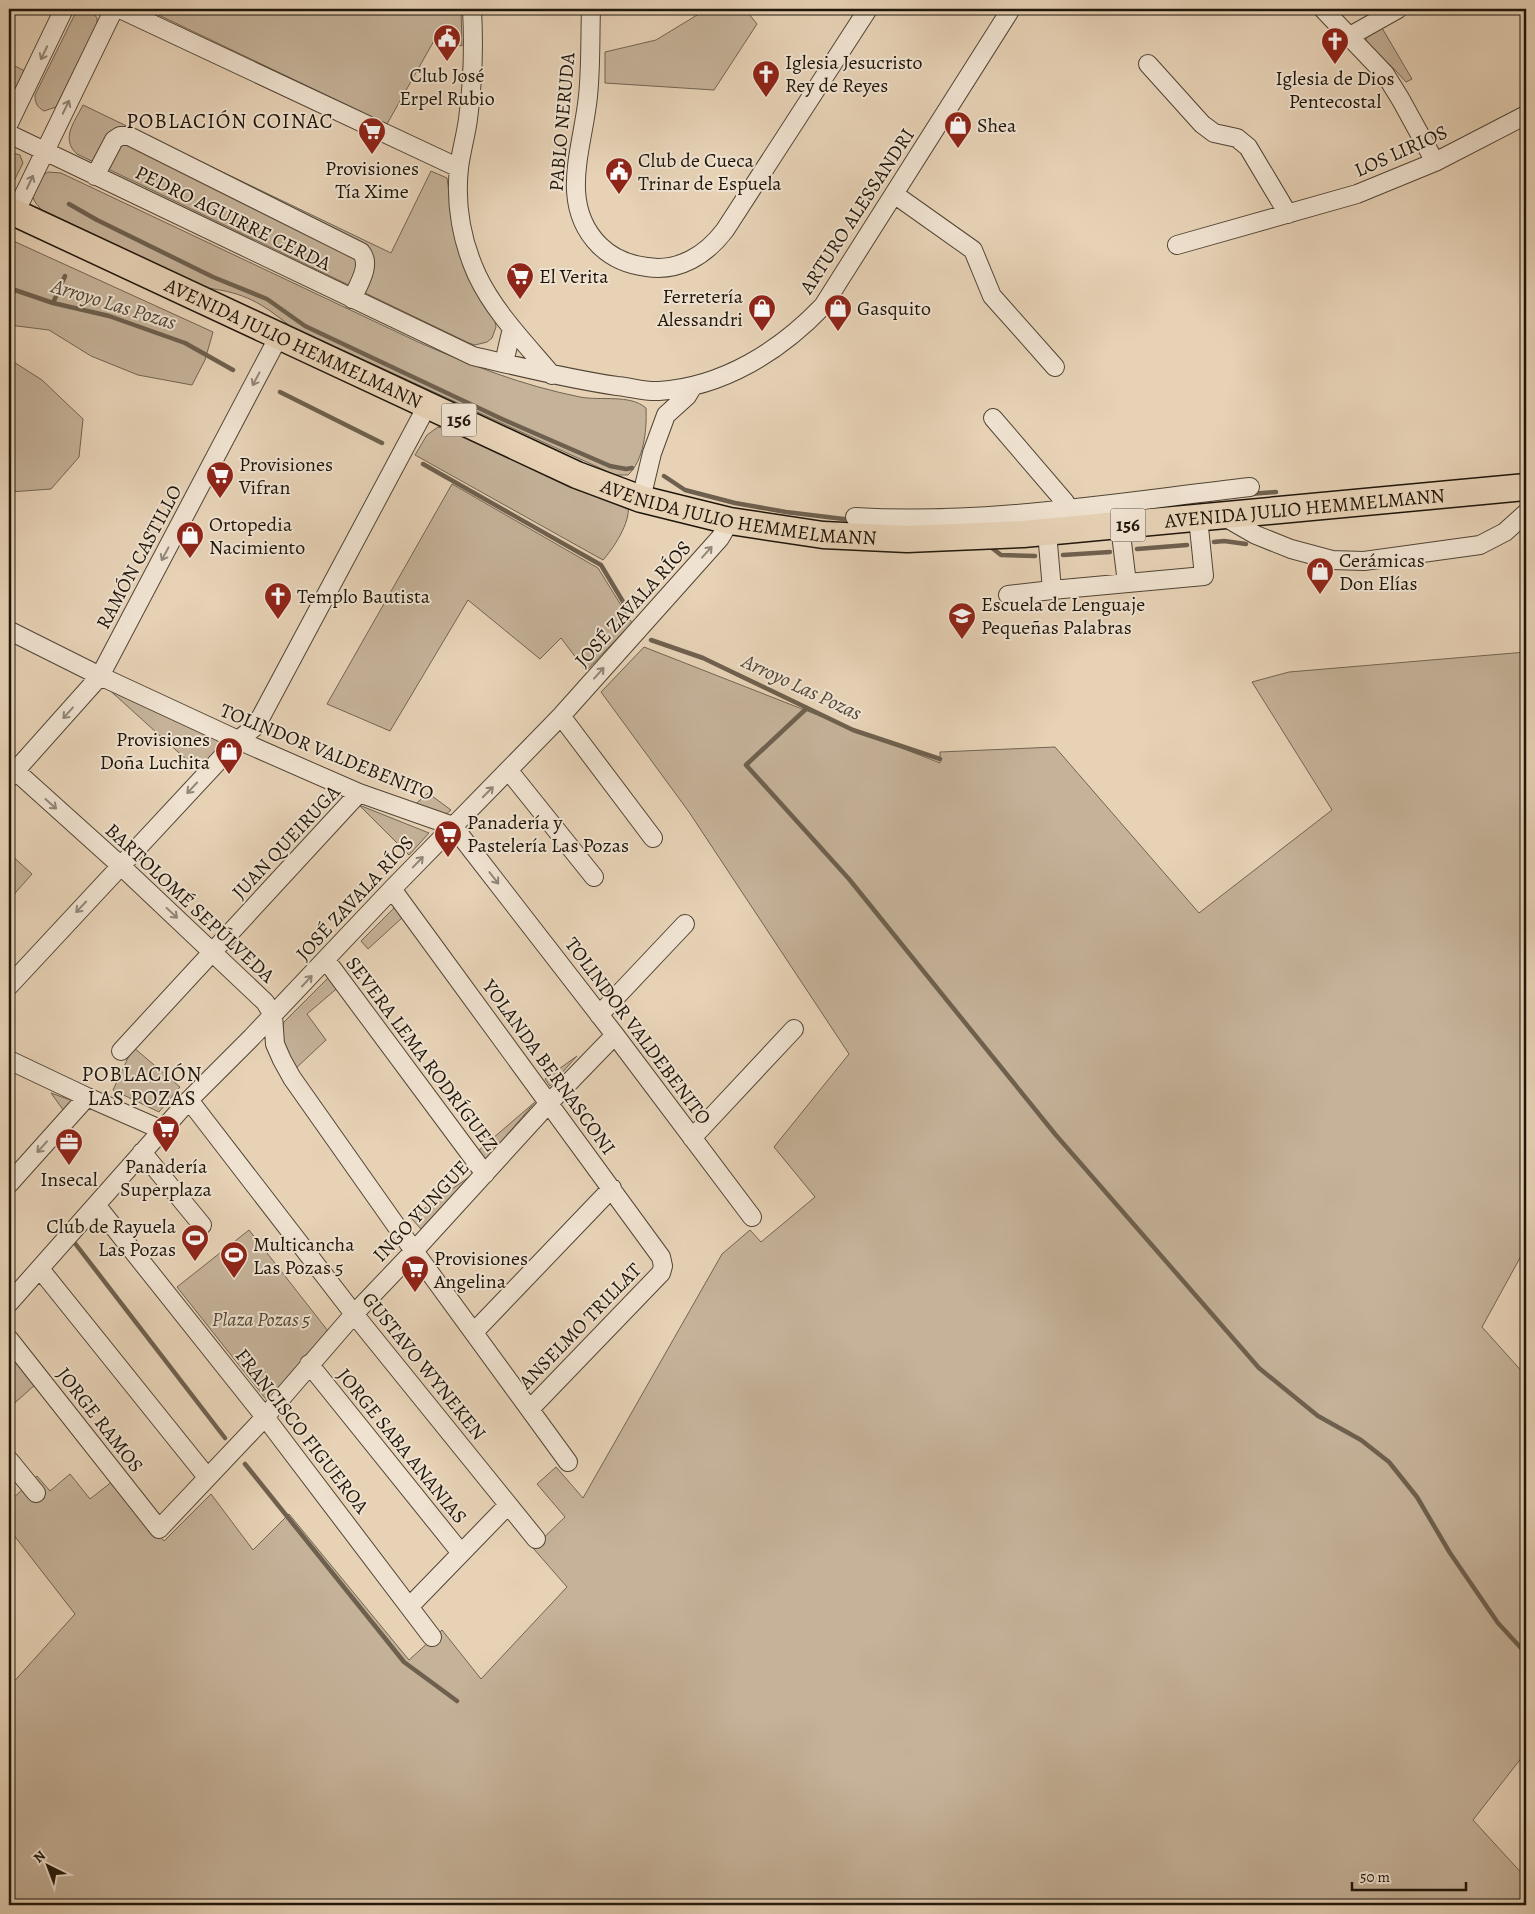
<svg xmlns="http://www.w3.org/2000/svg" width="1535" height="1914" viewBox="0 0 1535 1914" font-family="Alegreya,serif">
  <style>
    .green { fill: #c5b299; stroke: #726452 }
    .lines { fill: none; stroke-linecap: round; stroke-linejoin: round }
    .stream { stroke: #6e604e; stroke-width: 4.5 }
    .minor-casing { stroke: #514535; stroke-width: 20 }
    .highway-casing { stroke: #1f160a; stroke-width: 29 }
    .minor { stroke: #efe2d0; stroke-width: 18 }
    .highway { stroke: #e7d2b6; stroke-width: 26 }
    .oneway { stroke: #918677 }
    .labels { text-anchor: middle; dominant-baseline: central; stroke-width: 4; stroke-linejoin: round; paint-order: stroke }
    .shield { fill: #efe2d0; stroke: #5d5345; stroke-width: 1 }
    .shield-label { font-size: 19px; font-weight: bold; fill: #1f160a }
    .poi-label { font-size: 20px; fill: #1f160a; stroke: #efe2d0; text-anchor: start }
    .street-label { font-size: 20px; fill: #1f160a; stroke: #efe2d0 }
    .park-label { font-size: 20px; font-style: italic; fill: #514535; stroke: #efe2d0 }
    .neighbourhood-label { font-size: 21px; letter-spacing: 1px; fill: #1f160a; stroke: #efe2d0 }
    .water-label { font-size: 21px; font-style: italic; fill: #544838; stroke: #efe2d0 }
  </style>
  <rect width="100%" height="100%" fill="#e7d2b6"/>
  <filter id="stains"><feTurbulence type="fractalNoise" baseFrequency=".004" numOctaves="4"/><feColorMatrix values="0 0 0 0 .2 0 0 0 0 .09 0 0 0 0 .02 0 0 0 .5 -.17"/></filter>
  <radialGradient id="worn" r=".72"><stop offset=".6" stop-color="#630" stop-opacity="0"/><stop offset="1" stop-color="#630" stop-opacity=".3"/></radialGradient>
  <!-- green -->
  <path class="green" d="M 146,9 L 461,9 L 462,46 L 435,39 L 387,124 Z
    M 707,9 L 745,9 L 757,24 L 714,90 L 605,83 L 605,52 L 656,40 Z
    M 80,10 L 93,13 L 97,18 L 97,25 L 56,107 L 44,111 C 37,107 35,103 35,95 L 75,14 Z
    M 1382,28 L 1412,79 L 1406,82 L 1397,72 L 1368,44 L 1366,39 L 1368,34 Z
    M 9,63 L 25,71 L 9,107 Z
    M 83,105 L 391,253 L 431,171 L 447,178 L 454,227 L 479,294 L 495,320 L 496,327 L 492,338 L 487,342 L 475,345 L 469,343 L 77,154 C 60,139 75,121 83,105 Z
    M 13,153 L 20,155 L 23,163 L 12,185 L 9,188 L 9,157 Z
    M 48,172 L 61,173 L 418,342 C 473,366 521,385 580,397 C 601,401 630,394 646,408 C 647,430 644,460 628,475 L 615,475 L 290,326 C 261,303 246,293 207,288 L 42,210 C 40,208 36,204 34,200 C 30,189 39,177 48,172 Z
    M 9,239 L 213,332 L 205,360 L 192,385 L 138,375 L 91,356 L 49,330 L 9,325 Z
    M 9,359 L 42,380 L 83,419 L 79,457 L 51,489 L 10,492 L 9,490 Z
    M 438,427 L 455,433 L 577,490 L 628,506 C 631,522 613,549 603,560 L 415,455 L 427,435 Z
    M 452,484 L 598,568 L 632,623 L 586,671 L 561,638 L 540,659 L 468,600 L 390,731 L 327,704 Z
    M 644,647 L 940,763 L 940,752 L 1055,747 L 1199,913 L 1332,810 L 1252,682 L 1289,672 L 1526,652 L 1526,1247 L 1482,1327 L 1526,1376 L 1526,1752 L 1473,1820 L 1526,1878 L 1526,1905 L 9,1905 L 9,1687 L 75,1614 L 9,1529 L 9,1502 L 37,1476 L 50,1491 L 70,1474 L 90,1499 L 113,1481 L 164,1541 L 211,1494 L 253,1550 L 289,1514 L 409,1660 L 442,1630 L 481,1679 L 567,1587 L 533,1548 L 565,1517 L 537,1484 L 556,1467 L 583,1498 L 722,1254 L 750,1230 L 761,1242 L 815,1197 L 774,1147 L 849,1054 L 689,812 L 601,692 Z
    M 105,686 L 225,743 L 198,770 Z
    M 428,793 L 451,810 L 444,816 L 411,808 Z
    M 359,805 L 429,833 L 409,855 Z
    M 9,853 L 32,874 L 9,900 Z
    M 395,907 L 403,917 L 368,949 L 361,941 Z
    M 329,977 L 341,985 L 307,1014 L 326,1040 L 295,1069 C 288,1053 278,1039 284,1022 Z
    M 133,1047 L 180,1087 L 159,1112 L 113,1090 Z
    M 577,1056 L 550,1086 L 545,1079 Z
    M 51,1093 L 73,1101 L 64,1111 Z
    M 535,1102 L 485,1161 L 478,1151 Z
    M 469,1177 L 421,1229 L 411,1218 Z
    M 249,1230 L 328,1331 L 269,1403 L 177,1287 Z
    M 9,1349 L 36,1384 L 9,1408 Z"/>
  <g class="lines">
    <!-- stream -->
    <path class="stream" d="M 69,204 L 97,220 L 213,277 L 267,299 L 305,326 L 502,419 L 610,466 L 626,469 L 632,468
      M 9,288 L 53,303 L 109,316 L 185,343 L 233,370
      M 53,303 L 65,276
      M 280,392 L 382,443
      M 423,464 L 601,565 L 628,610
      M 664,476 L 685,490 L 735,503 L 786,512 L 852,520
      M 1250,494 L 1276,492
      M 1214,542 L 1224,541 L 1246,544
      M 992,548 L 1001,555 L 1035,556
      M 1137,549 L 1187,545
      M 1063,555 L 1110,552
      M 651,640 L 703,658 L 853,730 L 940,759
      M 807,708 L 746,765 L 849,879 L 1055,1134 L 1259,1368 L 1318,1416 L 1361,1440 L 1389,1462 L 1417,1497 L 1450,1553 L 1498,1623 L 1521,1648 L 1526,1651
      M 74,1242 L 225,1438
      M 245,1464 L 404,1662 L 457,1701"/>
    <!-- minor casing -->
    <g class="minor-casing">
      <path id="minor" d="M 120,9 L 459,168
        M 472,9 C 474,46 473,82 468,119 C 466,135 461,151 459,168 C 455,204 462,242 477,275 C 495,313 526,344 552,375
        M 591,9 C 590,38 591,67 588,96 C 583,148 558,203 599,245 C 612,258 629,265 647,267 C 679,272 706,255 725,230 L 868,9
        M 1323,9 L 1385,74 L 1401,100 L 1435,162
        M 1350,36 L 1398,9
        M 1148,64 L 1202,124 L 1214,133 L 1237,138 L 1248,147 L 1288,214
        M 9,123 L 64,9
        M 9,134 L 473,356 C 521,367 568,379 617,386 C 630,387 645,392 659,391 C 723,387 780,351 823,306 L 1011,9
        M 95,176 L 114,140 L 120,136 L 129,136 L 361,252 C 372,265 358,285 352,299
        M 894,194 L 973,250 L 992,296 L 1055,367
        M 15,213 L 114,9
        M 1177,245 L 1357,194 L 1435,162 L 1526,115
        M 504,363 L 512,328
        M 993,418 L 1065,502 L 1068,518
        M 641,499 L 652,453 L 666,415 L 687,396 L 693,386
        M 1223,516 L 1256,535 L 1291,549 L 1332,560 L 1364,561 L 1480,545 L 1505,532 L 1526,513
        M 855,517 C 986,525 1119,502 1250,487
        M 1120,526 L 1127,583
        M 1047,532 L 1052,590 L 1204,576 L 1198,518
        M 1008,595 L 1052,590
        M 12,632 L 100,676 L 238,740 L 359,793 L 453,826 L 615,1035 L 752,1217
        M 561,716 L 653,838
        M 9,765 L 120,865 L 265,1002 L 273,1015 L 275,1044 L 282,1060 L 292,1078 L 414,1251 L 568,1462
        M 509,771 L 594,877
        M 9,778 L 100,676 L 279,336
        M 392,889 L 661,1257 L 663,1266 L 661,1273 L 530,1409
        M 326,960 L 485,1174
        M 9,986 L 238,740 L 256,726 L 427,406
        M 599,1015 L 685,924
        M 121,1051 L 359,793
        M 9,1060 L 87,1097 L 162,1130
        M 189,1100 L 354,1314 L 536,1539
        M 692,1138 L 794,1029
        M 142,1152 L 202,1225
        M 9,1184 L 87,1097
        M 97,1206 L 265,1417 L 432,1637
        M 40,1269 L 207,1477
        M 9,1303 L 189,1100 L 252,1037 L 392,889 L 561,716 L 720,538 L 730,521
        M 474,1332 L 612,1188
        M 9,1339 L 159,1529 L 265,1417 L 354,1314 L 414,1251 L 550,1102 L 615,1035
        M 309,1364 L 461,1553
        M 9,1460 L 36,1493
        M 410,1606 L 508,1505"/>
    </g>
    <!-- highway casing -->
    <g class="highway-casing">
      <g id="highway">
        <path id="s1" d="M 9,210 L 577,475 L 641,499 L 730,521 L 823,535 L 907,539 L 1023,534 L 1526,487"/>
      </g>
    </g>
    <!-- minor -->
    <use href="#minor" class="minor"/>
    <!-- highway -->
    <use href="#highway" class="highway"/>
  </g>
  <!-- one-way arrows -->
  <defs><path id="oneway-shaft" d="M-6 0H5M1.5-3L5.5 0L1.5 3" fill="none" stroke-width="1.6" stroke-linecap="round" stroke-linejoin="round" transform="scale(1.25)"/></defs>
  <g class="oneway">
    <use href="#oneway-shaft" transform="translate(44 53) rotate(115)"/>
    <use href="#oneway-shaft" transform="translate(66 107) rotate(-64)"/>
    <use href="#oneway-shaft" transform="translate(30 182) rotate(-65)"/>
    <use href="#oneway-shaft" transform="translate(256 379) rotate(118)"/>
    <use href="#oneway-shaft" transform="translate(707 552) rotate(-48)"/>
    <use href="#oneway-shaft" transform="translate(165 554) rotate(118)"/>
    <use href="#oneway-shaft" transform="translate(599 673) rotate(-48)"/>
    <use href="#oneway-shaft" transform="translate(68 713) rotate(132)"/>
    <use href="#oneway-shaft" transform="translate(192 788) rotate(133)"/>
    <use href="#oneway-shaft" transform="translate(488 792) rotate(-45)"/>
    <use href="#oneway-shaft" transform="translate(51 804) rotate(42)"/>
    <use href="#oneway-shaft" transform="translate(418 862) rotate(-46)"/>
    <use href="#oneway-shaft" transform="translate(494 878) rotate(52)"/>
    <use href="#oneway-shaft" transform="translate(81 907) rotate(133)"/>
    <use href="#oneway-shaft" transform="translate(172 913) rotate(43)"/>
    <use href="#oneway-shaft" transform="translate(307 981) rotate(-47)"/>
    <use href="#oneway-shaft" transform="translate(42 1147) rotate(132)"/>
  </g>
  <!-- icons -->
  <defs>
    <g id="civic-pin" transform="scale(1.4375)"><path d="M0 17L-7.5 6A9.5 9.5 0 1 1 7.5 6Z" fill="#8f2418" stroke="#efe2d0"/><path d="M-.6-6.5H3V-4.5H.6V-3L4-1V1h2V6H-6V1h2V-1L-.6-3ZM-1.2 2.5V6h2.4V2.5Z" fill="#fff"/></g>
    <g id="church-pin" transform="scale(1.4375)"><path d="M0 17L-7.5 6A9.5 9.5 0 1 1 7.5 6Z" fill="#8f2418" stroke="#efe2d0"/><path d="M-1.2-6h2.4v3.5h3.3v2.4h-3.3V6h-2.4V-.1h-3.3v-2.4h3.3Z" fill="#fff"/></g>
    <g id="shop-pin" transform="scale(1.4375)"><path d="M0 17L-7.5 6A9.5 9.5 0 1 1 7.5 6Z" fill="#8f2418" stroke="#efe2d0"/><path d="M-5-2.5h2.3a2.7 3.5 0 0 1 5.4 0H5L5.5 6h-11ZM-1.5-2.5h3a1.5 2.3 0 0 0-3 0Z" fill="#fff"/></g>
    <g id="supermarket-pin" transform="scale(1.4375)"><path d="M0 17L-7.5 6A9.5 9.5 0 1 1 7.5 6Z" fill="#8f2418" stroke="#efe2d0"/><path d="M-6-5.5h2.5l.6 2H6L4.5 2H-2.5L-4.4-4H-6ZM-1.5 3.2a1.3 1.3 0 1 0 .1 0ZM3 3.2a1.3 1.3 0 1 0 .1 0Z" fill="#fff"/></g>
    <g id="school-pin" transform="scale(1.4375)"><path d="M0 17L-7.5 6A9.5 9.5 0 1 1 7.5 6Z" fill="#8f2418" stroke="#efe2d0"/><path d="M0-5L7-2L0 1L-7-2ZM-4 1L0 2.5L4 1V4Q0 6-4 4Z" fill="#fff"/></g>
    <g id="office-pin" transform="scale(1.4375)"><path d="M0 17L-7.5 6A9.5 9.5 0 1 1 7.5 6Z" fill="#8f2418" stroke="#efe2d0"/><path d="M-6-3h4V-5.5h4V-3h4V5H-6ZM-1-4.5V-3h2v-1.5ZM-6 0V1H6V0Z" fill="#fff"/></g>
    <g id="stadium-pin" transform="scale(1.4375)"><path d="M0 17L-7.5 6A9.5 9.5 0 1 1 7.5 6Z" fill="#8f2418" stroke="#efe2d0"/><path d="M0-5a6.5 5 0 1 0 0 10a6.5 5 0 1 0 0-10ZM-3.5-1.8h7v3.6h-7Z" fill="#fff"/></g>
  </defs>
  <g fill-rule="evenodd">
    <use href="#civic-pin" x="447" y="38"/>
    <use href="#church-pin" x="1335" y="41"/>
    <use href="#church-pin" x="766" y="74"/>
    <use href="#shop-pin" x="958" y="125"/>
    <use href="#supermarket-pin" x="372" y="131"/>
    <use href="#civic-pin" x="619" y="171"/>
    <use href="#supermarket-pin" x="520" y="276"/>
    <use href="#shop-pin" x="762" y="308"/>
    <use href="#shop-pin" x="838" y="308"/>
    <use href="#supermarket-pin" x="220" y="475"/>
    <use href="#shop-pin" x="190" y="535"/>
    <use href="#shop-pin" x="1320" y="571"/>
    <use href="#church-pin" x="278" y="596"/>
    <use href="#school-pin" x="962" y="616"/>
    <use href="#shop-pin" x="229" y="751"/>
    <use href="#supermarket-pin" x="448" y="834"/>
    <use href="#supermarket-pin" x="166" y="1129"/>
    <use href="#office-pin" x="69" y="1142"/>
    <use href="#stadium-pin" x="195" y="1238"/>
    <use href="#stadium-pin" x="234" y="1255"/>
    <use href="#supermarket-pin" x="415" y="1269"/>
  </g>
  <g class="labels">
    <!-- shield labels -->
    <g class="shield">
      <rect x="441.5" y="403.5" width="35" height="33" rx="4"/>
      <rect x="1110.5" y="508.5" width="35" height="33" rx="4"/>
    </g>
    <g class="shield-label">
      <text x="459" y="420">156</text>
      <text x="1128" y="525">156</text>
    </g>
    <!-- poi labels -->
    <g class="poi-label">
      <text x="785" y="62">Iglesia Jesucristo<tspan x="785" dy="23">Rey de Reyes</tspan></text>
      <text x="447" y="75" text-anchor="middle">Club José<tspan x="447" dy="23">Erpel Rubio</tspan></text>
      <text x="1335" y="78" text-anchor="middle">Iglesia de Dios<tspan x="1335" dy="23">Pentecostal</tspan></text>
      <text x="977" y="125">Shea</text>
      <text x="638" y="160">Club de Cueca<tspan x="638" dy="23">Trinar de Espuela</tspan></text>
      <text x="372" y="168" text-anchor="middle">Provisiones<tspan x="372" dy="23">Tía Xime</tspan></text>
      <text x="539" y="276">El Verita</text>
      <text x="743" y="296" text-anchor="end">Ferretería<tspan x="743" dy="23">Alessandri</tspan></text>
      <text x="857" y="308">Gasquito</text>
      <text x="239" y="464">Provisiones<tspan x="239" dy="23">Vifran</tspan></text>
      <text x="209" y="524">Ortopedia<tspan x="209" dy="23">Nacimiento</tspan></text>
      <text x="1339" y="560">Cerámicas<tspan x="1339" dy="23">Don Elías</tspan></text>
      <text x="297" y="596">Templo Bautista</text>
      <text x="981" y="604">Escuela de Lenguaje<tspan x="981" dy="23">Pequeñas Palabras</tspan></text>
      <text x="210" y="739" text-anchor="end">Provisiones<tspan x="210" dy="23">Doña Luchita</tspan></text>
      <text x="467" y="822">Panadería y<tspan x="467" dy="23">Pastelería Las Pozas</tspan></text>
      <text x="166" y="1166" text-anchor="middle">Panadería<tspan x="166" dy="23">Superplaza</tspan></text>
      <text x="69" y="1179" text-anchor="middle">Insecal</text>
      <text x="176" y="1226" text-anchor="end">Club de Rayuela<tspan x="176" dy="23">Las Pozas</tspan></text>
      <text x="253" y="1244">Multicancha<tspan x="253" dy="23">Las Pozas 5</tspan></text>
      <text x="434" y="1258">Provisiones<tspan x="434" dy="23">Angelina</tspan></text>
    </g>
    <!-- street labels -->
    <g class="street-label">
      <text transform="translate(562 122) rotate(-85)">PABLO NERUDA</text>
      <text transform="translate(1401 151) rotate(-24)">LOS LIRIOS</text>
      <text transform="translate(857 211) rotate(-57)">ARTURO ALESSANDRI</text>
      <text transform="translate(233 218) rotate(26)">PEDRO AGUIRRE CERDA</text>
      <text stroke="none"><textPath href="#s1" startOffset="314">AVENIDA JULIO HEMMELMANN</textPath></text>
      <text stroke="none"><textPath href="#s1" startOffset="1364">AVENIDA JULIO HEMMELMANN</textPath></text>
      <text stroke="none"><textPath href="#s1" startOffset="794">AVENIDA JULIO HEMMELMANN</textPath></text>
      <text transform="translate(139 557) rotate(-62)">RAMÓN CASTILLO</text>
      <text transform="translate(633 604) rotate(-48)">JOSÉ ZAVALA RÍOS</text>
      <text transform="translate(327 752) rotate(22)">TOLINDOR VALDEBENITO</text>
      <text transform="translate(286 842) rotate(-47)">JUAN QUEIRUGA</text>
      <text transform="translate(355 898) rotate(-47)">JOSÉ ZAVALA RÍOS</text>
      <text transform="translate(190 903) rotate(43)">BARTOLOMÉ SEPÚLVEDA</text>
      <text transform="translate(638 1031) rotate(53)">TOLINDOR VALDEBENITO</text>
      <text transform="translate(422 1054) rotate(53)">SEVERA LEMA RODRÍGUEZ</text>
      <text transform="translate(549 1067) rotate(54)">YOLANDA BERNASCONI</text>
      <text transform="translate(421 1211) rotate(-47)">INGO YUNGUE</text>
      <text transform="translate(580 1326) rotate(-46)">ANSELMO TRILLAT</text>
      <text transform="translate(424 1366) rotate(51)">GUSTAVO WYNEKEN</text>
      <text transform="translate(100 1420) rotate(52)">JORGE RAMOS</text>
      <text transform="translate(302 1431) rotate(52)">FRANCISCO FIGUEROA</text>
      <text transform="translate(402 1446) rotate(51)">JORGE SABA ANANIAS</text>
    </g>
    <!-- park labels -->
    <g class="park-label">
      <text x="261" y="1319">Plaza Pozas 5</text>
    </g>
    <!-- neighbourhood labels -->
    <g class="neighbourhood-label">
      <text x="230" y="121">POBLACIÓN COINAC</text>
      <text x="142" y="1074">POBLACIÓN<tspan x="142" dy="24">LAS POZAS</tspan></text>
    </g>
    <!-- water labels -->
    <g class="water-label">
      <text transform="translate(114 304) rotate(17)">Arroyo Las Pozas</text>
      <text transform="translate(802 687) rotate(25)">Arroyo Las Pozas</text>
    </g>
  </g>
  <!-- margin -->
  <rect width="1535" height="1914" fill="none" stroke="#e7d2b6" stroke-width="30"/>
  <rect x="10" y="10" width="1515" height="1894" fill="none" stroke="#1f160a" stroke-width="2.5"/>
  <rect x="15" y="15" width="1505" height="1884" fill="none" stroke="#1f160a"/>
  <!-- north arrow -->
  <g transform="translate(48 1866) rotate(318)" stroke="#efe2d0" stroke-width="4" paint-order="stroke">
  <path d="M0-4L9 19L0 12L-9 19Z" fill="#1f160a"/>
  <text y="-8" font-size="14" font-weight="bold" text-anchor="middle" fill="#1f160a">N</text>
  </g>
  <!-- scale -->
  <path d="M1352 1882v8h114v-8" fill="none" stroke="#1f160a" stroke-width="2.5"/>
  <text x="1360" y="1882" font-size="15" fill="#1f160a" stroke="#efe2d0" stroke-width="4" paint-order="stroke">50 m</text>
  <rect width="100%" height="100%" filter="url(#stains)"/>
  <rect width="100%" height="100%" fill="url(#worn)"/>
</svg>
